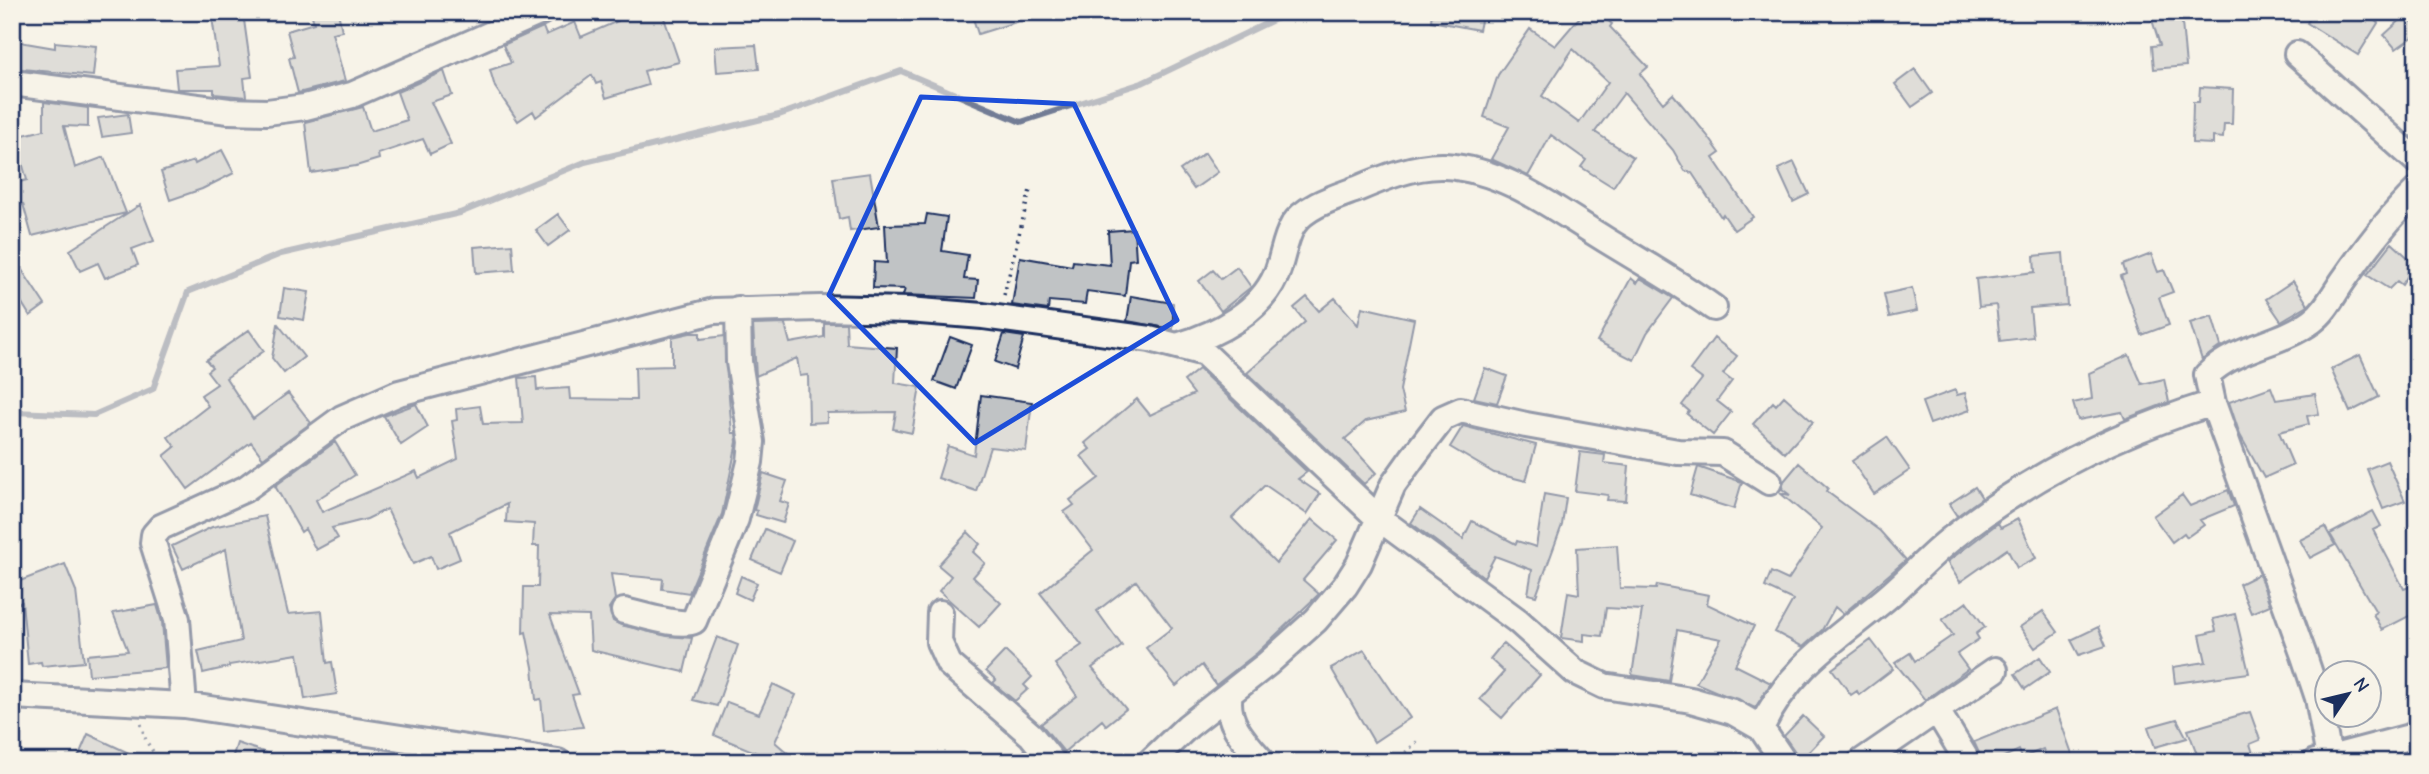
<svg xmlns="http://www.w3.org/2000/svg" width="2429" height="774" viewBox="0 0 2429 774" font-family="'Comic Neue',sans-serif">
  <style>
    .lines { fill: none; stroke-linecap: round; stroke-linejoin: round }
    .stream { stroke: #727c95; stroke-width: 6 }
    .building { fill: #c0c3c5; stroke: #1b2f5e; stroke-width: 2; fill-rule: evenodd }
    .street-casing { stroke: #1b2f5e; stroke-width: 30 }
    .path { stroke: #1b2f5e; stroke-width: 3.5; stroke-dasharray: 2 5; stroke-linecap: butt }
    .street { stroke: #f7f3e8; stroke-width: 24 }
    .marked { fill: none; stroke: #1d4ed8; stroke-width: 5; stroke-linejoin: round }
  </style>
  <rect width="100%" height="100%" fill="#f7f3e8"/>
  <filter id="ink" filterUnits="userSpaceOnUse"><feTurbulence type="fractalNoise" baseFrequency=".0143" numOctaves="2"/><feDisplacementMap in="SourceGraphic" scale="14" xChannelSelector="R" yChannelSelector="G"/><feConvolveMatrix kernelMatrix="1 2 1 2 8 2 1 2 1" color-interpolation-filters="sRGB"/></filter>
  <g filter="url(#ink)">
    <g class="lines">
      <!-- stream -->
      <path class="stream" d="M 12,412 L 94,415 L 153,389 L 188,292 L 281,254 L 460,213 L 585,162 L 779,115 L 901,71 L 1021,122 L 1142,83 L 1290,12"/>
    </g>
    <!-- building -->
    <path class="building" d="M 311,12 L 338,12 L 342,31 L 332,33 L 345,81 L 298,93 L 289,58 L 294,57 L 287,31 L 314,23 Z
      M 615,12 L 662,12 L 679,62 L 644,71 L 648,85 L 606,98 L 601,82 L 596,84 L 592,75 L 536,117 L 533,111 L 518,121 L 495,87 L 490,70 L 511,63 L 503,45 L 543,27 L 546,35 L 575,22 L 581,37 L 618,21 Z
      M 971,12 L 1034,12 L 1035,16 L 978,34 Z
      M 1432,12 L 1483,12 L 1479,30 L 1431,21 Z
      M 1584,12 L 1598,12 L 1612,24 L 1610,27 L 1648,67 L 1640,74 L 1663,103 L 1673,94 L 1707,135 L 1720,153 L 1713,158 L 1753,217 L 1734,230 L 1723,214 L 1721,217 L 1692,173 L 1685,171 L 1673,150 L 1624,93 L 1595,132 L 1633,157 L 1613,187 L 1581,167 L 1586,160 L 1551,135 L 1528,176 L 1491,159 L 1509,127 L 1484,117 L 1498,75 L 1530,29 L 1555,46 ZM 1573,49 L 1608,82 L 1579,123 L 1542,96 Z
      M 2181,12 L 2186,66 L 2154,69 L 2152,46 L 2160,45 L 2152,20 Z
      M 2314,12 L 2361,12 L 2378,23 L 2358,55 L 2307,23 Z
      M 243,13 L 252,77 L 244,78 L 246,97 L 214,94 L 214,89 L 177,89 L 175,69 L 219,66 L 212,17 Z
      M 2406,15 L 2417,27 L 2417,34 L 2396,49 L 2384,35 Z
      M 14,41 L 55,48 L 55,42 L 96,46 L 93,76 L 12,68 Z
      M 756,45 L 759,69 L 717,72 L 715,47 Z
      M 1915,69 L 1932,93 L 1912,107 L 1895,84 Z
      M 444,71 L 452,95 L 431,102 L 451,144 L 430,154 L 423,139 L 378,154 L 379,159 L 356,166 L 311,173 L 305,122 L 363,107 L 371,131 L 407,120 L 397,92 Z
      M 2200,87 L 2233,89 L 2232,124 L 2224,124 L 2223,138 L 2213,137 L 2213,144 L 2192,143 L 2193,102 L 2199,102 Z
      M 44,102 L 88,108 L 88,127 L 64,126 L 75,168 L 104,157 L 126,213 L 32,236 L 23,204 L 12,207 L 12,184 L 27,180 L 15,137 L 44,130 Z
      M 128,114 L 131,133 L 102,137 L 98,118 Z
      M 222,150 L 234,173 L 202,189 L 170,200 L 161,172 L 194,161 L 195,164 Z
      M 1205,153 L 1218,172 L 1194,189 L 1180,170 Z
      M 1794,162 L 1809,194 L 1793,202 L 1778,169 Z
      M 870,173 L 879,227 L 850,231 L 848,217 L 839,219 L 833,178 Z
      M 140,205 L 154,241 L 132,249 L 138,265 L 105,278 L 98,263 L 80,271 L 70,250 Z
      M 558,214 L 570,230 L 548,246 L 536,230 Z
      M 927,214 L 947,217 L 942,251 L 968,255 L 964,279 L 978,280 L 976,298 L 903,295 L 905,289 L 873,288 L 874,262 L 887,263 L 885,225 L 925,224 Z
      M 1134,229 L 1136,259 L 1129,260 L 1125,296 L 1087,291 L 1085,304 L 1049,301 L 1048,310 L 1012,305 L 1020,257 L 1072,266 L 1073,261 L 1110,265 L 1108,231 Z
      M 2392,243 L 2415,264 L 2402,285 L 2397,281 L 2389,289 L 2367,275 Z
      M 512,244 L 514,270 L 476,273 L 474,247 Z
      M 2063,253 L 2067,305 L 2030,308 L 2033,337 L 2000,341 L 1996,305 L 1979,307 L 1976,279 L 2035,272 L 2034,256 Z
      M 2151,254 L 2158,272 L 2164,270 L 2173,292 L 2159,297 L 2169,325 L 2142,335 L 2121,276 L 2126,274 L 2123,265 Z
      M 12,255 L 45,305 L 30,316 L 12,287 Z
      M 1237,267 L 1251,287 L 1221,311 L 1199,281 L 1213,270 L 1221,279 Z
      M 1631,278 L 1637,283 L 1640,278 L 1673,298 L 1647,333 L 1634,360 L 1597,341 Z
      M 2293,281 L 2308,305 L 2281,321 L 2266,299 Z
      M 284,288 L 309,292 L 304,320 L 280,316 Z
      M 1912,288 L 1917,311 L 1889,317 L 1884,294 Z
      M 1131,296 L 1173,303 L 1173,329 L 1127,321 Z
      M 1307,297 L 1319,311 L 1335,298 L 1358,325 L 1362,307 L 1414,319 L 1400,390 L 1405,412 L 1366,421 L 1345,439 L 1376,473 L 1364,484 L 1247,373 L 1305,322 L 1294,308 Z
      M 2212,316 L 2221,346 L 2202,360 L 2190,323 Z
      M 824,323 L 846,323 L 847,344 L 897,348 L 895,383 L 920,387 L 912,433 L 893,429 L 896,412 L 827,413 L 827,422 L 809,423 L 808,375 L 800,376 L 797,358 L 756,376 L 753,325 L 785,324 L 790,343 L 824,337 Z
      M 278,324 L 304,357 L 284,373 L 272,358 Z
      M 249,330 L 264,351 L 226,378 L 253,419 L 288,393 L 311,423 L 263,458 L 251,442 L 188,489 L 164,456 L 175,447 L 168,437 L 208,406 L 201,395 L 217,384 L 207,371 L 212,367 L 206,360 Z
      M 690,333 L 700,333 L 700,339 L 724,336 L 732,433 L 736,433 L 737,442 L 722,514 L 689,593 L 662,589 L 663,579 L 611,574 L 615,599 L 609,608 L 613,621 L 621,625 L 667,636 L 692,638 L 684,672 L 591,650 L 589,616 L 550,615 L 579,694 L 572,695 L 583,727 L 544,731 L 541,699 L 536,700 L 533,667 L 526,632 L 523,633 L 524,587 L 538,587 L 539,546 L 533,546 L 534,524 L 506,522 L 507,504 L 450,532 L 460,559 L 436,569 L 431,556 L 413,564 L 387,509 L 367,519 L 332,528 L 338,538 L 316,550 L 305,529 L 301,532 L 275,486 L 335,442 L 355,475 L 316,500 L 322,512 L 416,471 L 419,478 L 458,459 L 452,421 L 457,420 L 456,409 L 480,406 L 483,424 L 523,423 L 519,378 L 536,377 L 537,390 L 569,388 L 570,399 L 636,400 L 635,367 L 672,366 L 672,337 Z
      M 1004,334 L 1024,337 L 1015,369 L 995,362 Z
      M 950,337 L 972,345 L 956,389 L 934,381 Z
      M 1714,338 L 1737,356 L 1723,374 L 1732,381 L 1717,401 L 1731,412 L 1713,435 L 1687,414 L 1689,411 L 1682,405 L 1702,379 L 1690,370 Z
      M 2129,355 L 2142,384 L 2164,379 L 2169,402 L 2125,419 L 2122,412 L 2078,420 L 2073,403 L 2092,399 L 2089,373 Z
      M 2360,355 L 2379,397 L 2350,412 L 2331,369 Z
      M 1485,368 L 1507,376 L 1497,403 L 1474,398 Z
      M 1199,369 L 1307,472 L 1298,479 L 1320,494 L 1307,514 L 1265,485 L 1232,518 L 1276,563 L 1312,519 L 1337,540 L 1303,580 L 1319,594 L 1257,653 L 1216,685 L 1202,665 L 1176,686 L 1146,648 L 1172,628 L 1136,581 L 1097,611 L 1122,646 L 1092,668 L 1126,709 L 1106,725 L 1102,720 L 1064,752 L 1041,724 L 1077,696 L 1055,664 L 1082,645 L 1040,593 L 1093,550 L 1064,512 L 1074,505 L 1070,500 L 1099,478 L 1081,456 L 1090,449 L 1085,443 L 1137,399 L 1150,415 L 1194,394 L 1184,381 Z
      M 2271,387 L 2276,400 L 2315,394 L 2319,414 L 2307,416 L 2309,424 L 2279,432 L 2293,465 L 2264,478 L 2240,435 L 2229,402 Z
      M 1955,390 L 1957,395 L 1965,393 L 1970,410 L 1930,424 L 1922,402 Z
      M 981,395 L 1032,402 L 1026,451 L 990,447 L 976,491 L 938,478 L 948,446 L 974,455 Z
      M 1784,396 L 1813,422 L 1785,453 L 1753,424 L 1773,402 L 1776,405 Z
      M 416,404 L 428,427 L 401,445 L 384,416 Z
      M 1463,426 L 1536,445 L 1526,481 L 1494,473 L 1450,447 Z
      M 1887,437 L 1910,470 L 1874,494 L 1852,461 Z
      M 1580,452 L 1605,455 L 1604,463 L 1629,466 L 1626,501 L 1607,500 L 1608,495 L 1575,491 Z
      M 2387,461 L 2405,501 L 2383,509 L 2367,469 Z
      M 1799,463 L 1828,488 L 1826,491 L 1880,531 L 1906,560 L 1843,614 L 1835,607 L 1822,630 L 1803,647 L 1775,632 L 1793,600 L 1765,587 L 1771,572 L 1788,580 L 1822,528 L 1780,493 L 1790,495 L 1782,489 L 1784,481 Z
      M 1698,467 L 1742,482 L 1734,509 L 1690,495 Z
      M 763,473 L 787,481 L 780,501 L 789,504 L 783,523 L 756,515 L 757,511 L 754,510 Z
      M 1975,487 L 1982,498 L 1957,516 L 1949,504 Z
      M 2228,490 L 2234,506 L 2200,520 L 2204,525 L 2187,537 L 2184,533 L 2172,542 L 2153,516 L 2182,495 L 2190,506 Z
      M 1544,494 L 1566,498 L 1562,525 L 1536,596 L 1528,594 L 1532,570 L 1495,556 L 1484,577 L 1411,523 L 1420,509 L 1463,539 L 1472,521 L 1516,544 L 1517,541 L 1536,547 Z
      M 2373,511 L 2381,526 L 2373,530 L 2404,589 L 2417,584 L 2417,612 L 2382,630 L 2373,614 L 2376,612 L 2330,534 Z
      M 265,516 L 288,614 L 322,611 L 327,663 L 332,662 L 337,694 L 305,699 L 298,654 L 229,665 L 229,667 L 203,673 L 198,651 L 241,641 L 226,549 L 183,569 L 172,546 L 212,527 Z
      M 2018,519 L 2036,558 L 2017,568 L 2007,549 L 1960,582 L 1947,562 L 1998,523 L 2001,528 Z
      M 2325,527 L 2335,545 L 2310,558 L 2300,540 Z
      M 765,529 L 793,541 L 780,572 L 752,560 Z
      M 968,532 L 980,544 L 973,552 L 985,563 L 973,577 L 1001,603 L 979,627 L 939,591 L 951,576 L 938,565 Z
      M 1617,545 L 1620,588 L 1656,589 L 1657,585 L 1709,595 L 1707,604 L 1754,626 L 1735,665 L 1771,683 L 1755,708 L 1696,683 L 1721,639 L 1677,630 L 1669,681 L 1632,675 L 1642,610 L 1606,608 L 1602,636 L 1584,634 L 1584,641 L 1561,638 L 1568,592 L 1579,594 L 1577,548 Z
      M 65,564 L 76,591 L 84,662 L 42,666 L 41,662 L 28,664 L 22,602 L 12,606 L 12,584 Z
      M 2259,574 L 2270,605 L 2251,613 L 2239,584 Z
      M 741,576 L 757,583 L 750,600 L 735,593 Z
      M 1967,602 L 1985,627 L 1976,634 L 1979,639 L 1957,654 L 1968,669 L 1925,700 L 1895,663 L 1910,653 L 1915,661 L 1953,635 L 1942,620 Z
      M 157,605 L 162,622 L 166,668 L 89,675 L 87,655 L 128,651 L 113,613 Z
      M 2043,611 L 2058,632 L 2035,648 L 2020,627 Z
      M 2235,614 L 2249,673 L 2175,683 L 2173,667 L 2206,662 L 2200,635 L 2216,631 L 2213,619 Z
      M 2098,627 L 2106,646 L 2079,655 L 2071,640 Z
      M 717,637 L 738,645 L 717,706 L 693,700 Z
      M 1871,640 L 1893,669 L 1859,695 L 1857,691 L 1851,695 L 1832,669 Z
      M 1503,643 L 1540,675 L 1502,718 L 1480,699 L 1504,672 L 1490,659 Z
      M 1364,650 L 1410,718 L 1374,742 L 1331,668 Z
      M 1005,651 L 1032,677 L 1024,685 L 1028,689 L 1015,701 L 993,683 L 996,680 L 986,671 Z
      M 2040,657 L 2050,672 L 2025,689 L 2015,674 Z
      M 773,684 L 796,695 L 775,742 L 798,762 L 779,762 L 714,735 L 727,702 L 759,714 Z
      M 2056,709 L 2075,762 L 2048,762 L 2043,749 L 2022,758 L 2019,750 L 1993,762 L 1983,762 L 1974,742 Z
      M 2250,712 L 2260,740 L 2250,744 L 2253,753 L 2224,762 L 2200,762 L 2188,730 Z
      M 1803,716 L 1824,736 L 1801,760 L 1784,736 Z
      M 2177,719 L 2187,738 L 2155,747 L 2148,727 Z
      M 88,734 L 148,762 L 76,762 Z
      M 237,743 L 284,759 L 283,762 L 231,762 Z"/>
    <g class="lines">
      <!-- street casing -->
      <g class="street-casing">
        <path id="street" d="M 2297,54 L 2417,161
          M 12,83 L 229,111 L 267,112 L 305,107 L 352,95 L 541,12
          M 1180,345 C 1217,334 1260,312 1276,275 C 1283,259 1284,240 1293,225 C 1305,206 1336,197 1357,189 C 1383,178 1414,165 1444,166 C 1505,169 1555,209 1606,240 C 1642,262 1679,283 1714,308
          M 624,611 C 639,614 681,628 694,621 L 736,519 L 750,462 L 752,442 L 739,362 L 738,309
          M 940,613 L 939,642 L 949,664 L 1031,735 L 1053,762
          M 1230,693 C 1224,721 1245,742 1263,762
          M 12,696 L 184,705 L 558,762
          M 184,705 L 177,619 L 153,543 L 154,535 L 161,527 L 245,489 L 342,418 L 399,393 L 714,311 L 820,308 L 908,310 L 983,316 L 1150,339 L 1204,353 L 1377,517 L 1518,621 L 1575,672 L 1604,686 L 1691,700 L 1733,712 L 1761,728 L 1784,762
          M 1936,709 L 1968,762
          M 1761,728 C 1790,667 1834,641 1884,600 C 1907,581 1927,558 1951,539 C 2028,477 2119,432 2213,403
          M 2329,758 L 2318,698 L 2304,656 L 2213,403 L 2207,375 C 2237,346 2279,345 2312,321 C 2327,310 2334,293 2345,278 C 2366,248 2390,216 2417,190
          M 1150,762 L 1188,726 L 1267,664 L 1316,620 L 1345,586 L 1359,564 L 1393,485 L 1413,457 L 1443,418 L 1461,410 L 1526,425 L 1678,452 L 1723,453 L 1769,482
          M 1861,762 L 1995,670
          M 2315,762 L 2417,735"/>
      </g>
      <!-- path -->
      <path class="path" d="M 1004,295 L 1030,190
        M 141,724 L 146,741 L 160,762
        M 1395,762 L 1418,741"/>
      <!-- street -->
      <use href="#street" class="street"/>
    </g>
  </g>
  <!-- marked area -->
  <path d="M0 0H2429V774H0ZM 921,97 L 1074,104 L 1177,320 L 975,443 L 829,295 Z" fill="#f7f3e8" fill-opacity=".55" fill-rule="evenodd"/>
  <path class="marked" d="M 921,97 L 1074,104 L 1177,320 L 975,443 L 829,295 Z"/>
  <!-- margin -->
  <rect width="2429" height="774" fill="none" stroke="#f7f3e8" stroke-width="42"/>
  <rect x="21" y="21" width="2387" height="732" fill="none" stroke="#1b2f5e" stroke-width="2.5" filter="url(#ink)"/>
  <!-- north arrow -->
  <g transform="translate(2348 694) rotate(55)"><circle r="33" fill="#f7f3e8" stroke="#9fa5b1" stroke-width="2"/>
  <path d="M0-5L12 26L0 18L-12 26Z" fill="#1b2f5e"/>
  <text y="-10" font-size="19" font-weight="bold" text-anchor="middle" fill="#1b2f5e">N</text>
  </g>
</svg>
